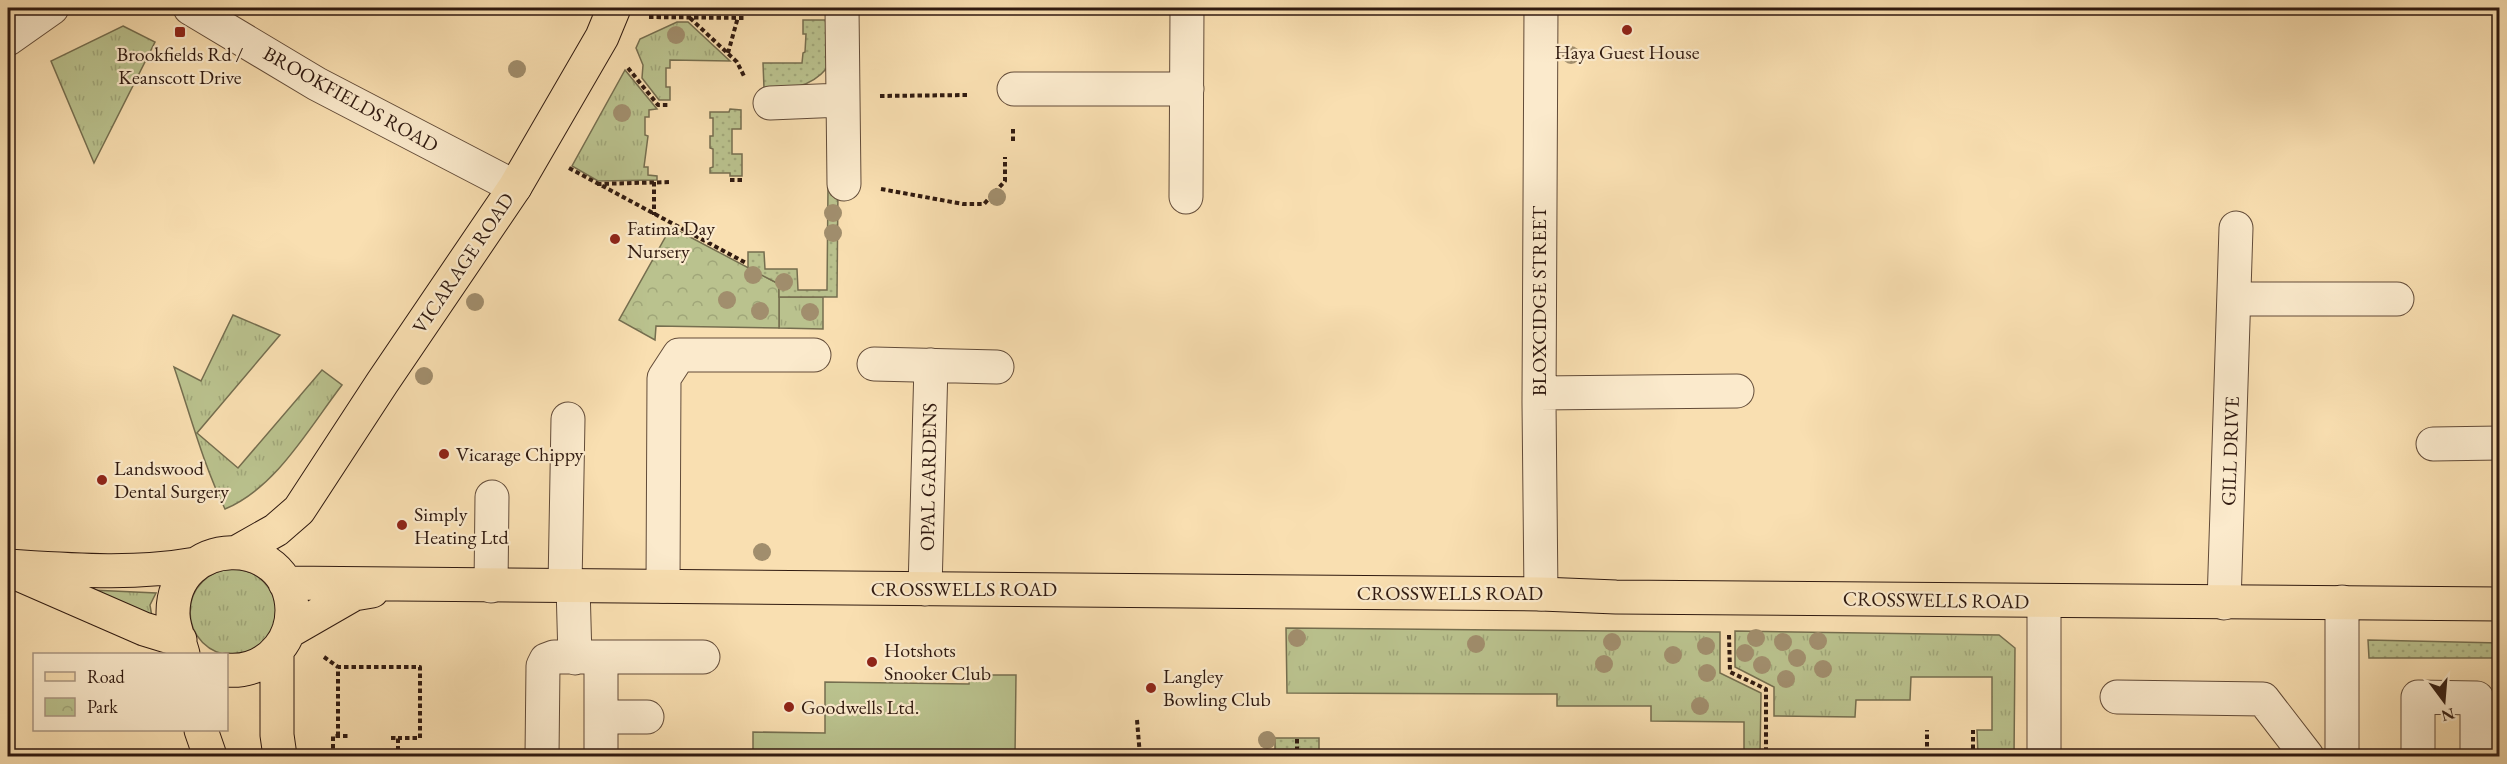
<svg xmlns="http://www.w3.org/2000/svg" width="2507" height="764" viewBox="0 0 2507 764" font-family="'EB Garamond',serif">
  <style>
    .grass { fill: url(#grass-tufts); stroke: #756e4f; stroke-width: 1.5 }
    .park { fill: url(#park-crowns); stroke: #756e4f; stroke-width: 1.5 }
    .garden { fill: url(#garden-dots); stroke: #756e4f; stroke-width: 1.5 }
    .pitch { fill: #bac28e; stroke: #756e4f; stroke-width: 1.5 }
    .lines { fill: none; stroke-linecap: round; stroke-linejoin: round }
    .minor-casing { stroke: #624b38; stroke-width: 35 }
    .major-casing { stroke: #301a10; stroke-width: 35 }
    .path { stroke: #301a10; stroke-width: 4; stroke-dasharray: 4.5 3; stroke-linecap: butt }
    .minor { stroke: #fbeacc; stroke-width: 33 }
    .major { stroke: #f9dfb1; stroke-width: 33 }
    .tree { fill: #a18e6d }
    .poi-dot { fill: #8f2418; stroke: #fbeacc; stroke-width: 2 }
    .labels { text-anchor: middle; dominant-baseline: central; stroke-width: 4.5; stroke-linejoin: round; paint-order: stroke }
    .poi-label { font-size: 20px; fill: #301a10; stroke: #fbeacc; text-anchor: start }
    .street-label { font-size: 20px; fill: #301a10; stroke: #fbeacc }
  </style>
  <defs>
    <pattern id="grass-tufts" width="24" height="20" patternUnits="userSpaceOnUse" patternTransform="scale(1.5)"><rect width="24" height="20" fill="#bac28e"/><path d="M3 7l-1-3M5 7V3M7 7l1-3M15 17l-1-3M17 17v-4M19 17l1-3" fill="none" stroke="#a0a679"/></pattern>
    <pattern id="park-crowns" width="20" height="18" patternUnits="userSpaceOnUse" patternTransform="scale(1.5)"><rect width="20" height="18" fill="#bac28e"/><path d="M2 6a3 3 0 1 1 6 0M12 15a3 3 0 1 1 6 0" fill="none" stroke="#a0a679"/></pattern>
    <pattern id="garden-dots" width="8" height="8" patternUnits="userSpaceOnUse" patternTransform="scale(1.5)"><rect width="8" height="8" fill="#bac28e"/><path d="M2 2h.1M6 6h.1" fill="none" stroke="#a0a679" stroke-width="1.8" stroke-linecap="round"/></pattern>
  </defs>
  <rect width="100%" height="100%" fill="#f9dfb1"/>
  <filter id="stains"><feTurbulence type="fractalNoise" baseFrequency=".00333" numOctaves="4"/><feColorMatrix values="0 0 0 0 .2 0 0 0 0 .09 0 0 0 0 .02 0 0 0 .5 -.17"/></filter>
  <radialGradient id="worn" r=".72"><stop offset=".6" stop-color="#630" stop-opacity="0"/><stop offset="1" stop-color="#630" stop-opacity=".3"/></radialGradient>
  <!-- grass -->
  <path class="grass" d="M 674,8 L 721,8 L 721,14 L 676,13 Z
    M 677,22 L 688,22 L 730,61 L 670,60 L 670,68 L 666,68 L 666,87 L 670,87 L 670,100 L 659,100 L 642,78 L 643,65 L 636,48 L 640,39 Z
    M 123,26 L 155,42 L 94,163 L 51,61 Z
    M 625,70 L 657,109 L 649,110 L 649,117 L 645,117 L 645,135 L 648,136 L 644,167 L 648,167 L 648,175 L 657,176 L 657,180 L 598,181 L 572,166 Z
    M 779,297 L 823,297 L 823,329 L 779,328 Z
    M 233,315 L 280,335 L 197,433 L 238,468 L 322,370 L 342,385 C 309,428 276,488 225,509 C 203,464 190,414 174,367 L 201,381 Z
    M190 612a43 43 0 1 1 86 0a43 43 0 1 1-86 0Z
    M 91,590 L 156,593 L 150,605 L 152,617 Z
    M 1286,628 L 1720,632 L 1720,673 L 1761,693 L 1760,756 L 1744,756 L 1744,722 L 1651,721 L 1651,706 L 1557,706 L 1557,694 L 1287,693 Z
    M 1735,631 L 1999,635 L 2015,648 L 2014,756 L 1978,756 L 1977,730 L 1992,730 L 1992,677 L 1911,677 L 1910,700 L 1856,700 L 1855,717 L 1774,716 L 1774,687 L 1735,667 Z"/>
  <!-- park -->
  <path class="park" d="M 671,227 L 779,284 L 779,328 L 656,326 L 655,340 L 619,320 Z"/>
  <!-- garden -->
  <path class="garden" d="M 783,8 L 816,8 L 815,13 L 783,11 Z
    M 803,20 L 830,20 L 827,68 C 810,88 789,90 764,88 L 763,63 L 802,63 L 803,53 L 805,52 L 806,34 L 803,34 Z
    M 730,109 L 741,110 L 741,129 L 732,129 L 732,154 L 742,154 L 742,176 L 730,176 L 730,173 L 710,173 L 710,168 L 713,167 L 713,149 L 710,148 L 710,136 L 713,136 L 713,118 L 710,118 L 710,112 L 729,112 Z
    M 828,187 L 838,187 L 837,297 L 779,297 L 779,284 L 748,268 L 748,252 L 764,252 L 765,269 L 797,269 L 798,290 L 827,290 Z
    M 2368,640 L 2499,643 L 2499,658 L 2369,658 Z
    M 1275,738 L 1319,738 L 1319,756 L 1275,756 Z"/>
  <!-- pitch -->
  <path class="pitch" d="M 970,675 L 1016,675 L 1015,756 L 753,756 L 753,732 L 825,733 L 825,682 L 969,684 Z"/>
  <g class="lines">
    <!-- minor casing -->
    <g class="minor-casing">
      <path id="minor" d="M 190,8 L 317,84 L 515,187
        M 842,8 L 844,184
        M 1541,8 L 1539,403 L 1541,594
        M 8,39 L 52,8
        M 1014,89 L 1187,89
        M 770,103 L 842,100
        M 1186,197 L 1187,8
        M 2235,299 L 2397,299
        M 874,364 L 997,367
        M 1539,393 L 1737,391
        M 2433,444 L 2500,443
        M 491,586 L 492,497
        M 565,586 L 568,419
        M 573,586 L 575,658
        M 663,586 L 664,378 L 679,355 L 814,355
        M 925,589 L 931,365
        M 2342,602 L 2342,756
        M 2224,603 L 2236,228
        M 2117,697 L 2263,699 L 2307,756
        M 601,717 L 601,658
        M 542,756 L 543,666 L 546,660 L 554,657 L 703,657
        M 601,756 L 601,717 L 647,717
        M 2044,756 L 2044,601
        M 2418,756 L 2418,697 L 2477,698 L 2477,756"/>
    </g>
    <!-- major casing -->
    <g class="major-casing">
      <path id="major" d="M 237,552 L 276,530 L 299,510 L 382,383 L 515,187 L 602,37 L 614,8
        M 8,566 C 71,570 134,575 196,564
        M 18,574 L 144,629 L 180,640
        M 285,583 L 1541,594 L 1616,597 L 2500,604
        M 288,632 L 354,594 L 372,591
        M 277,651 L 277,735 L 280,756
        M 183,654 C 180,642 173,627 173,614 C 172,534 290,532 292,610 C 292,624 288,637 279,648 C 266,664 247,672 226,670
        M 201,730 L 210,756"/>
    </g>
    <!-- path -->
    <path class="path" d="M 649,17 L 744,18
      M 690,18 L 737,62 L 744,76
      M 728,53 L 738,17
      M 628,68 L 658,105 L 670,105
      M 880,96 L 970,95
      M 1013,141 L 1013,127
      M 569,168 L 746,263
      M 730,180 L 745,180
      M 654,182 L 654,215
      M 597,184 L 671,182
      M 881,189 L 963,204 L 984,204 L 1005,181 L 1005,157
      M 1729,635 L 1730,672 L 1766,689 L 1766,756
      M 324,657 L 338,667
      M 1137,720 L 1140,756
      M 338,736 L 338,667 L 420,667 L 420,738 L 398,738
      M 391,738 L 398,738 L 398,756
      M 1297,739 L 1297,756
      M 1927,754 L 1927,730
      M 333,756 L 333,736 L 348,736
      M 1860,756 L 1860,754 L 1973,754 L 1973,730"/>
    <!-- minor -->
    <use href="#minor" class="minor"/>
    <!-- major -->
    <use href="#major" class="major"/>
  </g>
  <!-- trees -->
  <g class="tree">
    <circle cx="676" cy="35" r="9"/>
    <circle cx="1571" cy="55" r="9"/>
    <circle cx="517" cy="69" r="9"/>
    <circle cx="622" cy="113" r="9"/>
    <circle cx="997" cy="197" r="9"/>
    <circle cx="833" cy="213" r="9"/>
    <circle cx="833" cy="233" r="9"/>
    <circle cx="753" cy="275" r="9"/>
    <circle cx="784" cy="282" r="9"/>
    <circle cx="727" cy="300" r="9"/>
    <circle cx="475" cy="302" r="9"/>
    <circle cx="760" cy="311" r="9"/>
    <circle cx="810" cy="312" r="9"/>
    <circle cx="424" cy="376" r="9"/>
    <circle cx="762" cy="552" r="9"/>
    <circle cx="1297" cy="638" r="9"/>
    <circle cx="1756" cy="638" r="9"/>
    <circle cx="1818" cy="641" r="9"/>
    <circle cx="1612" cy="642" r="9"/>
    <circle cx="1783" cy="642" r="9"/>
    <circle cx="1476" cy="644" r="9"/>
    <circle cx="1706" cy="646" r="9"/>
    <circle cx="1745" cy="653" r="9"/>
    <circle cx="1673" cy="655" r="9"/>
    <circle cx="1797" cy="658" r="9"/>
    <circle cx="1604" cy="664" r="9"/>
    <circle cx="1762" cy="665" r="9"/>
    <circle cx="1823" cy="669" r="9"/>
    <circle cx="1707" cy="673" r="9"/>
    <circle cx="1786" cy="679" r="9"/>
    <circle cx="1700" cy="706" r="9"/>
    <circle cx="1267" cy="740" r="9"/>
  </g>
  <!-- markers -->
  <g class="poi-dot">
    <circle cx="1627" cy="30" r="6"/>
    <rect x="174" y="26" width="12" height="12" rx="3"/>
    <circle cx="615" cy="239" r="6"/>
    <circle cx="444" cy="454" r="6"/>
    <circle cx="102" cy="480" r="6"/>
    <circle cx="402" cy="525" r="6"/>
    <circle cx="872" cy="662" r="6"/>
    <circle cx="1151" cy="688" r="6"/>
    <circle cx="789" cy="707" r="6"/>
  </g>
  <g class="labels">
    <!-- poi labels -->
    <g class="poi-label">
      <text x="1627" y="52" text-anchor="middle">Haya Guest House</text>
      <text x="180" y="54" text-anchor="middle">Brookfields Rd /<tspan x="180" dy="23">Keanscott Drive</tspan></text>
      <text x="627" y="228">Fatima Day<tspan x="627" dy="23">Nursery</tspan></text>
      <text x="456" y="454">Vicarage Chippy</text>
      <text x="114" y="468">Landswood<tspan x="114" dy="23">Dental Surgery</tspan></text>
      <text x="414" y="514">Simply<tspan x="414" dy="23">Heating Ltd</tspan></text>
      <text x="884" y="650">Hotshots<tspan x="884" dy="23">Snooker Club</tspan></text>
      <text x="1163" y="676">Langley<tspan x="1163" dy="23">Bowling Club</tspan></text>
      <text x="801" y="707">Goodwells Ltd.</text>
    </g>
    <!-- street labels -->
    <g class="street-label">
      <text transform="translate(351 99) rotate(29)">BROOKFIELDS ROAD</text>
      <text transform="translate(463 263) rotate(-56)">VICARAGE ROAD</text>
      <text transform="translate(1539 301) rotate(-90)">BLOXCIDGE STREET</text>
      <text transform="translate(2230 451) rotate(-88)">GILL DRIVE</text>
      <text transform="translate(928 477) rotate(-89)">OPAL GARDENS</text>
      <text x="964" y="589">CROSSWELLS ROAD</text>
      <text x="1450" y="593">CROSSWELLS ROAD</text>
      <text transform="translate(1936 600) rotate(1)">CROSSWELLS ROAD</text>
    </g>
  </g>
  <!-- margin -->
  <rect width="2507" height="764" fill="none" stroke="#f9dfb1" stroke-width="30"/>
  <rect x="9" y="9" width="2489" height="746" fill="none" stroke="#301a10" stroke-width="3"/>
  <rect x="15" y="15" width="2477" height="734" fill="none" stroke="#301a10" stroke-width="1.5"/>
  <!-- legend -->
  <rect x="33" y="653" width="195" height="78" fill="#fbeacc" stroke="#aa9781" stroke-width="1.5"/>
  <rect x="45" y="672" width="30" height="9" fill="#f9dfb1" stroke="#aa9781" stroke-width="1.5"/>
  <text x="87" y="683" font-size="18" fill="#301a10">Road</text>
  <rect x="45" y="698" width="30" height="18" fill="url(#park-crowns)" stroke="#aa9781" stroke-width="1.5"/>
  <text x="87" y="713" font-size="18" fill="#301a10">Park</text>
  <!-- north arrow -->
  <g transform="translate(2444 701) rotate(164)" stroke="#fbeacc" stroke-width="4.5" paint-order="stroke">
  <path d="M0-4.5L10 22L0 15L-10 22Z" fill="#301a10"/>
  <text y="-9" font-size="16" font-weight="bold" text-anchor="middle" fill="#301a10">N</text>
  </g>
  <rect width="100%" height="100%" filter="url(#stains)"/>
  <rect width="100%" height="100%" fill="url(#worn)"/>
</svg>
